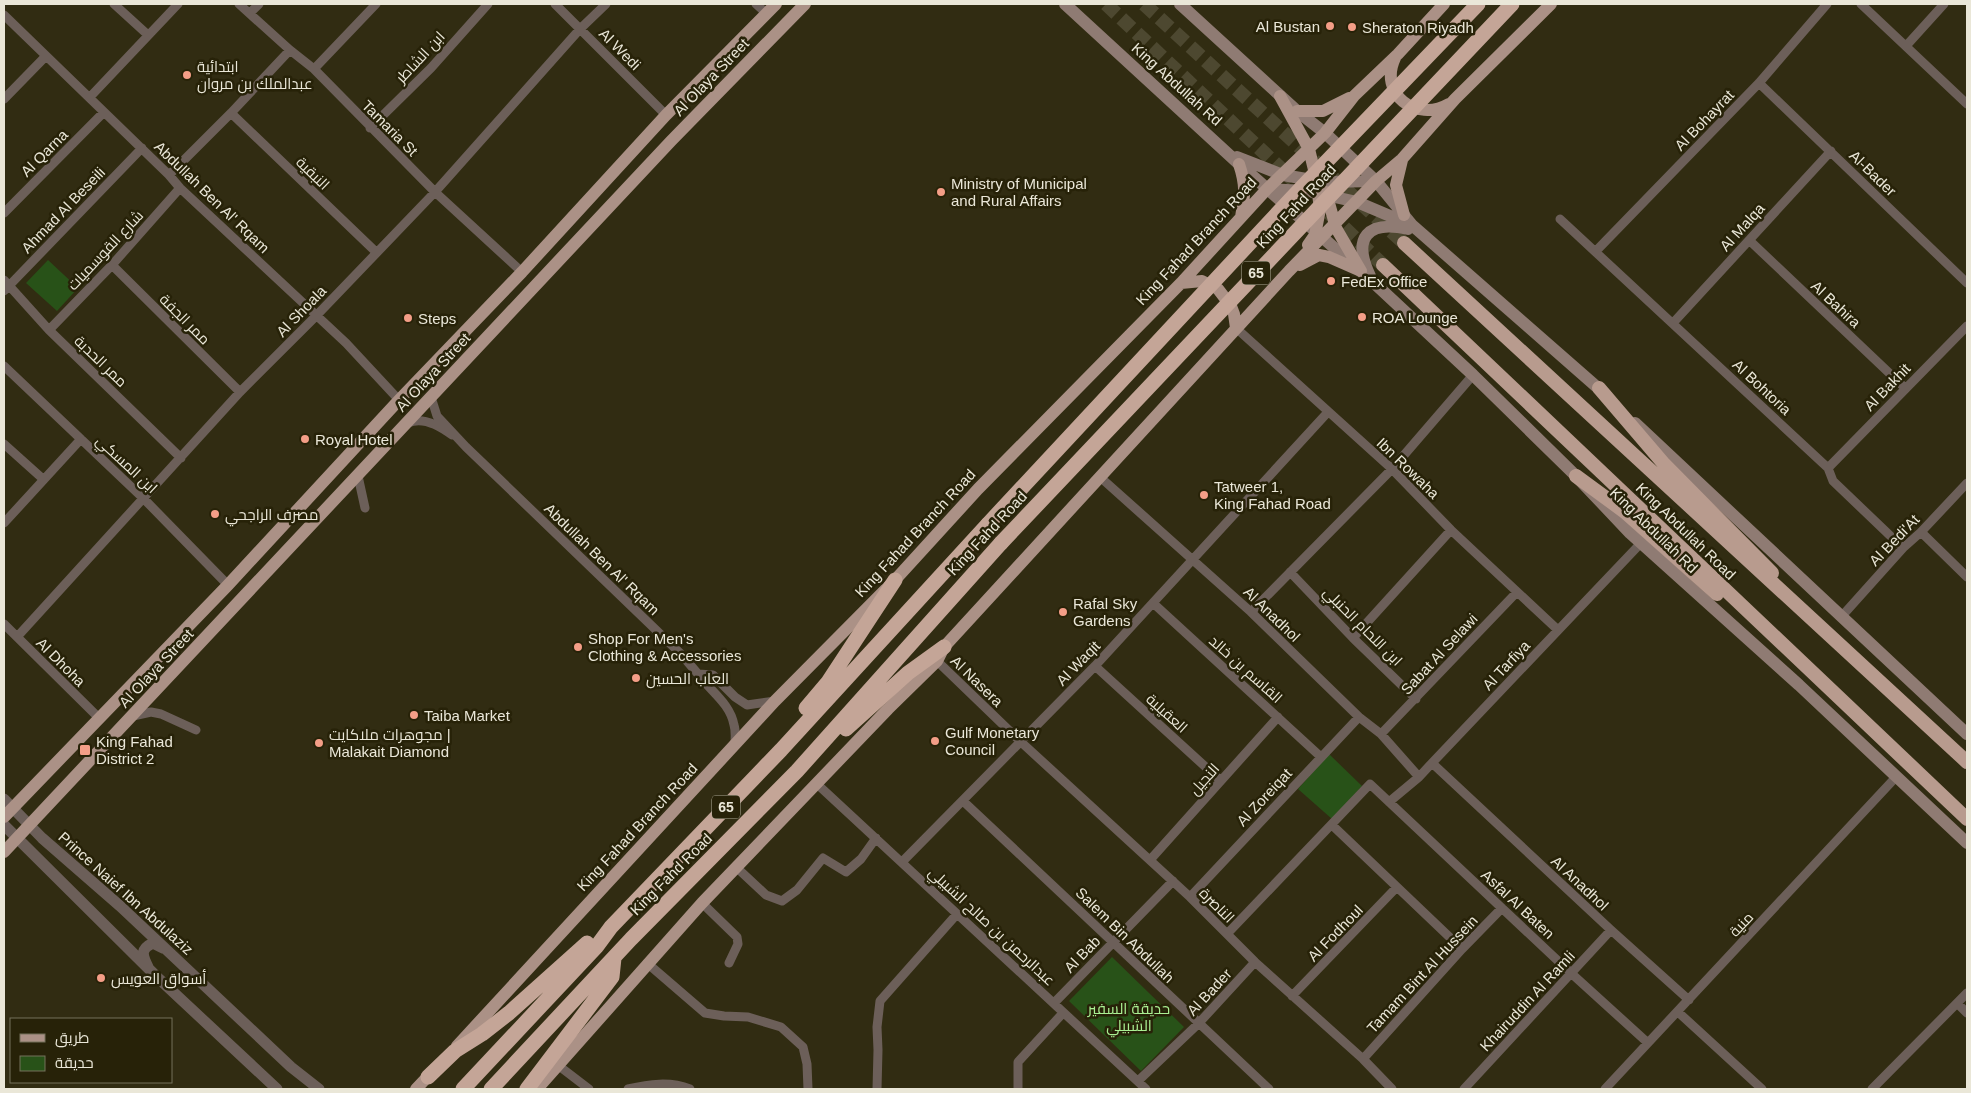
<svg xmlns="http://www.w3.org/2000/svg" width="1971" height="1093" viewBox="0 0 1971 1093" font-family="Helvetica,Cairo,sans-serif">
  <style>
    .green { fill: #285218 }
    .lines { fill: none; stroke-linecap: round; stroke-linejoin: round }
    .trunk-tunnel { stroke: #4d4830; stroke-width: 14; stroke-dasharray: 14 7; stroke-linecap: butt }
    .minor { stroke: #6c5f59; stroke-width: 9 }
    .tertiary { stroke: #6c5f59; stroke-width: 11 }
    .secondary { stroke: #8f7b73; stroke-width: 12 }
    .primary { stroke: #ab9186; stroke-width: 12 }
    .trunk { stroke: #b89b8e; stroke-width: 14 }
    .motorway { stroke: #c4a597; stroke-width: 15 }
    .motorway-bridge { stroke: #c4a597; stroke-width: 15 }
    .poi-dot { fill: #f49e87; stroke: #272208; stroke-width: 2 }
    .labels { text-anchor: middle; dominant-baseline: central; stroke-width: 5; stroke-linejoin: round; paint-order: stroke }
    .shield { fill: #272208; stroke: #b0ac9a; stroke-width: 1 }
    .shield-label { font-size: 14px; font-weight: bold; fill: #eae7d8 }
    .poi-label { font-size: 15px; fill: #eae7d8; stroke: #272208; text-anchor: start }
    .street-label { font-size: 15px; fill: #eae7d8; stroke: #272208 }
    .park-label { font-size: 15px; fill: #aaf093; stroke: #272208 }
  </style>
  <rect width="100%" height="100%" fill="#312c12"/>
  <!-- green -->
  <path class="green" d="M 48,260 L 78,288 L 57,311 L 26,283 Z
    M 1329,754 L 1362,786 L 1332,819 L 1298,789 Z
    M 1112,957 L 1184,1027 L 1141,1071 L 1069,1001 Z"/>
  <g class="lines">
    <!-- trunk-tunnel -->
    <path class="trunk-tunnel" d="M 1106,4 L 1293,180
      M 1144,4 L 1404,243
      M 1329,213 L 1383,265"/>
    <!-- minor -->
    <path class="minor" d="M 114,4 L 148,35
      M 239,4 L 290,50 L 314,69 L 435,192 L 522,272
      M 555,4 L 666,115
      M 756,4 L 767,14
      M 1861,4 L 1967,104
      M 250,13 L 259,4
      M 4,15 L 169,175 L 180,188 L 346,343 L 399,400
      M 1906,46 L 1944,4
      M 314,69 L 376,4
      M 1759,83 L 1967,283
      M 90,97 L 178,4
      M 4,99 L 45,57
      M 231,113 L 376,252
      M 370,128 L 431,68 L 488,4
      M 169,175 L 231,113 L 290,50
      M 4,213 L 104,112
      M 1560,219 L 1828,468 L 1833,481 L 1903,548
      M 1749,240 L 1905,388
      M 1596,251 L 1759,83 L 1827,4
      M 112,265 L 240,392
      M 4,280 L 49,330 L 181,458
      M 4,291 L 142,148
      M 1673,323 L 1831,151
      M 1236,328 L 1392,469 L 1451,530 L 1558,630
      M 49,330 L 112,265 L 180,188
      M 4,366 L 144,499 L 228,585
      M 431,397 L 437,416 L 466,447 L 681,654 L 698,674 L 713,675 L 735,697 L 747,705 L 775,701
      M 408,423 C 423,416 440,426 452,435
      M 4,444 L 43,479
      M 1828,468 L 1967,326
      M 358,476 L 365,508
      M 1100,477 L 1251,612 L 1359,717 L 1381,734 L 1419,777
      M 4,523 L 81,439
      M 1921,532 L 1967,577
      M 1290,572 L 1353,638 L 1416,699
      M 1153,603 L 1321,757
      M 1251,612 L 1392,469 L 1473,375
      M 1842,616 L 1903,548 L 1921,532 L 1967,483
      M 4,624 L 100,719
      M 17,637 L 240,392 L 316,316 L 435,192 L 580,29 L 606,4
      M 1353,638 L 1451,530
      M 937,661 L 1021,742 L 1190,897 L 1255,962 L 1363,1059 L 1392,1089
      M 1095,666 L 1221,781
      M 698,674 C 710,691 730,703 734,725 C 736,731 735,738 735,744
      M 133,716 L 151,712 L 161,714 L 196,730
      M 1381,734 L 1517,592
      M 1432,763 L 1611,930 L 1689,1000
      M 817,784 L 1146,1089
      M 963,801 L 1269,1089
      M 1389,802 L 1419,777 L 1432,763 L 1641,543
      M 1332,825 L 1462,949
      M 1150,860 L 1278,717
      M 903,861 L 1095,666 L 1328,412
      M 736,867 L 766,895 L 782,901 L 797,890 L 823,858 L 846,872 L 861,859 L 876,838
      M 1190,897 L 1359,717
      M 702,903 L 737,937 L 738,944 L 729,963
      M 1227,934 L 1370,784 L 1572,974 L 1648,1043
      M 647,963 L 705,1013 L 724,1016 L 748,1017 L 781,1027 L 803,1047 L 807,1064 L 808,1089
      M 1292,996 L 1396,888
      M 1054,1003 L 1173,881
      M 1958,1004 L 1967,1013
      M 1678,1012 L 1762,1089
      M 1363,1059 L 1462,949 L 1502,908
      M 559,1066 L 589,1089
      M 1138,1081 L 1198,1024 L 1255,962
      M 628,1089 C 649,1084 670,1081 690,1089
      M 877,1089 L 878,1050 L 877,1027 L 880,1001 L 957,914
      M 1018,1089 L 1018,1062 L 1063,1013
      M 1464,1089 L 1611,930
      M 1605,1089 L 1896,777
      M 1872,1089 L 1967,993"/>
    <!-- tertiary -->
    <path class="tertiary" d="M 4,799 L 42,838 L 120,906 L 291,1067 L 319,1089
      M 4,825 L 156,976 L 277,1089
      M 148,967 C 142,955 140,949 153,943 L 163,948"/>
    <!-- secondary -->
    <path class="secondary" d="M 1065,4 L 1239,164 L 1372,281 L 1473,375 L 1576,476 L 1630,533 L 1799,685 L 1967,843
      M 1180,4 L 1297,111 L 1325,133 L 1376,181 L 1412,225 L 1606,395
      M 1237,157 L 1283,175 L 1324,182 L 1376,181
      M 1267,189 L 1308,191 L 1357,202 L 1409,224
      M 1370,276 C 1352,238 1367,220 1408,229
      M 1635,423 L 1967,734"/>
    <!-- primary -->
    <path class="primary" d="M 1395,58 C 1378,94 1416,123 1449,104
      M 1280,96 L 1309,149 L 1316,178 L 1320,209 L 1315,235 L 1308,245
      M 1297,111 L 1323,111 L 1349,98
      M 1402,160 L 1396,185 L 1404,215
      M 1239,164 C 1246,185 1245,195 1241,217
      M 1326,192 L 1336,228 L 1361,271
      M 1300,265 L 1319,255 L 1329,257 L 1361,271
      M 1181,283 L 1202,281 L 1218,289 L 1231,306 L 1234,314 L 1236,328
      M 4,817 L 228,585 L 399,400 L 522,272 L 666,115 L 776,4
      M 4,852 L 671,141 L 805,4
      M 457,1046 L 775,701 L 895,580 L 978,489 L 1181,283 L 1267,189 L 1325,133 L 1354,96 L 1398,54 L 1444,4
      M 416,1089 L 433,1071
      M 537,1089 L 702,903 L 888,709 L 937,661 L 944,647 L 1289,271 L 1376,181 L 1402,159 L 1455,99 L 1551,4"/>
    <!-- trunk -->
    <path class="trunk" d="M 1404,243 L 1967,762
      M 1383,265 L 1967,819
      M 1599,388 L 1664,464 L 1772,573
      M 1576,476 L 1625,512 L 1717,594"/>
    <!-- motorway -->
    <path class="motorway" d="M 806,708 L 828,682 L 895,580
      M 846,729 L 908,673 L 944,647
      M 428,1077 L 455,1051 L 482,1034 L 509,1013 L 587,943
      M 463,1089 L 597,946 L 611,927 L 781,750 L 988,524
      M 491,1089 L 631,939 L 797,771 L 1001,543
      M 527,1089 L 612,977 L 614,958"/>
    <!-- motorway-bridge -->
    <path class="motorway-bridge" d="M 988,524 L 1302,187 L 1478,4
      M 1001,543 L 1512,4"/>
  </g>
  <!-- markers -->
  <g class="poi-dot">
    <circle cx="1330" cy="26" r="5"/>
    <circle cx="1352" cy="27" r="5"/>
    <circle cx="187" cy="75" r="5"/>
    <circle cx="941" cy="192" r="5"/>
    <circle cx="1331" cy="281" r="5"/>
    <circle cx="1362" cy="317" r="5"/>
    <circle cx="408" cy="318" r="5"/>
    <circle cx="305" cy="439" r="5"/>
    <circle cx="1204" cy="495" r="5"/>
    <circle cx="215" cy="514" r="5"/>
    <circle cx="1063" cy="612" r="5"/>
    <circle cx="578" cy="647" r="5"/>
    <circle cx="636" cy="678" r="5"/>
    <circle cx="414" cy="715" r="5"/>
    <circle cx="935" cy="741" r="5"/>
    <circle cx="319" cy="743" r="5"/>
    <rect x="79" y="744" width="12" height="12" rx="2.5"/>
    <circle cx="101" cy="978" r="5"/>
  </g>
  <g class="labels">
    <!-- shield labels -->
    <g class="shield">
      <rect x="1242" y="261.5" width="28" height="23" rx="4"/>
      <rect x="712" y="795.5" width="28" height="23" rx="4"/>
    </g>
    <g class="shield-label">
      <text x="1256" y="273">65</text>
      <text x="726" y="807">65</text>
    </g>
    <!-- poi labels -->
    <g class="poi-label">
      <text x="1320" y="26" text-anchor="end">Al Bustan</text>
      <text x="1362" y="27">Sheraton Riyadh</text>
      <text x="197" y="66">ابتدائية<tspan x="197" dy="17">عبدالملك بن مروان</tspan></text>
      <text x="951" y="183">Ministry of Municipal<tspan x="951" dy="17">and Rural Affairs</tspan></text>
      <text x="1341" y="281">FedEx Office</text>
      <text x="1372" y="317">ROA Lounge</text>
      <text x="418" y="318">Steps</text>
      <text x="315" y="439">Royal Hotel</text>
      <text x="1214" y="486">Tatweer 1,<tspan x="1214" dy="17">King Fahad Road</tspan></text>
      <text x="225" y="514">مصرف الراجحي</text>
      <text x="1073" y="603">Rafal Sky<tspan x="1073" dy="17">Gardens</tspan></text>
      <text x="588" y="638">Shop For Men's<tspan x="588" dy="17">Clothing &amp; Accessories</tspan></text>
      <text x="646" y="678">العاب الحسين</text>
      <text x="424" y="715">Taiba Market</text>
      <text x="945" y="732">Gulf Monetary<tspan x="945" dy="17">Council</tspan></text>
      <text x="329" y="734">مجوهرات ملاكايت |<tspan x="329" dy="17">Malakait Diamond</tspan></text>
      <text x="96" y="741">King Fahad<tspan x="96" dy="17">District 2</tspan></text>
      <text x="111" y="978">أسواق العويس</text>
    </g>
    <!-- street labels -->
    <g class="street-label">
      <text transform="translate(620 49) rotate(45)">Al Wedi</text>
      <text transform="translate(420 57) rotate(-47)">ابن الشاطر</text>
      <text transform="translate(711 77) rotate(-46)">Al Olaya Street</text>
      <text transform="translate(1177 84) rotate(42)">King Abdullah Rd</text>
      <text transform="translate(1704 120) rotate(-46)">Al Bohayrat</text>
      <text transform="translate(390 128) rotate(45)">Tamaria St</text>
      <text transform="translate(44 153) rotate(-45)">Al Qarna</text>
      <text transform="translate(313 173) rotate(44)">النبقية</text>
      <text transform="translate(1873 173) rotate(44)">Al-Bader</text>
      <text transform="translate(212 197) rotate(44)">Abdullah Ben Al' Rqam</text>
      <text transform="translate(1296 206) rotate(-47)">King Fahd Road</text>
      <text transform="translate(63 210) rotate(-46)">Ahmad Al Beseili</text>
      <text transform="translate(1742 227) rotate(-48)">Al Malqa</text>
      <text transform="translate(1196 241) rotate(-47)">King Fahad Branch Road</text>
      <text transform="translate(105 250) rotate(-47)">شارع القوسميات</text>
      <text transform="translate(1836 304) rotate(43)">Al Bahira</text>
      <text transform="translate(301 311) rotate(-46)">Al Shoala</text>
      <text transform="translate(185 319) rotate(45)">ممر الجفة</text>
      <text transform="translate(101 361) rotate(44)">ممر الحدبة</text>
      <text transform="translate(433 372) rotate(-47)">Al Olaya Street</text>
      <text transform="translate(1762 387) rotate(43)">Al Bohtoria</text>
      <text transform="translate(1887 387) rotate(-46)">Al Bakhit</text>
      <text transform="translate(127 464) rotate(43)">ابن المسكي</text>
      <text transform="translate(1408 468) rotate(44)">Ibn Rowaha</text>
      <text transform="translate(1654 530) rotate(44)">King Abdullah Rd</text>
      <text transform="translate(1686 531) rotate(44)">King Abdullah Road</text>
      <text transform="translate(915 533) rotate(-47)">King Fahad Branch Road</text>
      <text transform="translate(987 533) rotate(-47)">King Fahd Road</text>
      <text transform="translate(1894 540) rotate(-46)">Al Bedi'At</text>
      <text transform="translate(602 559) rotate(44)">Abdullah Ben Al' Rqam</text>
      <text transform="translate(1272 614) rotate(44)">Al Anadhol</text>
      <text transform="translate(1363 626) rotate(45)">ابن اللحام الحنبلي</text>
      <text transform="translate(1439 654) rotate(-47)">Sabat Al Selawi</text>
      <text transform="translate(61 662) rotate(45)">Al Dhoha</text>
      <text transform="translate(1078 663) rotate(-46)">Al Waqit</text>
      <text transform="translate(1506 665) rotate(-47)">Al Tarfiya</text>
      <text transform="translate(156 668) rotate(-47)">Al Olaya Street</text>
      <text transform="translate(1246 669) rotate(42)">القاسم بن خالد</text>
      <text transform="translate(977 681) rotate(44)">Al Nasera</text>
      <text transform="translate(1167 713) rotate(42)">العقيلية</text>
      <text transform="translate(1204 779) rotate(-48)">النجيل</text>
      <text transform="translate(1264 797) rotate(-47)">Al Zoreiqat</text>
      <text transform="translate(637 827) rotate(-47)">King Fahad Branch Road</text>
      <text transform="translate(671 874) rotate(-45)">King Fahd Road</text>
      <text transform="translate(1580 883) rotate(43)">Al Anadhol</text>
      <text transform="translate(126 893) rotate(42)">Prince Naief Ibn Abdulaziz</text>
      <text transform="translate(1518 904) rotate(43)">Asfal Al Baten</text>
      <text transform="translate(1217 905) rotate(45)">الناصرة</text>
      <text transform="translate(1741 924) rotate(-47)">منية</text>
      <text transform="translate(992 926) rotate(43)">عبدالرحمن بن صالح الشبيلي</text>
      <text transform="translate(1335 933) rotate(-46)">Al Fodhoul</text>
      <text transform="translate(1125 935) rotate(44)">Salem Bin Abdullah</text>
      <text transform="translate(1082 954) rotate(-46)">Al Bab</text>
      <text transform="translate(1422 974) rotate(-47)">Tamam Bint Al Hussein</text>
      <text transform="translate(1209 992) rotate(-47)">Al Bader</text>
      <text transform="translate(1527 1001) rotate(-47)">Khairuddin Al Ramli</text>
    </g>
    <!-- park labels -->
    <g class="park-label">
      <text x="1129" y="1008">حديقة السفير<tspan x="1129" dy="17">الشبيلي</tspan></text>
    </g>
  </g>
  <!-- border -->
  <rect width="1971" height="1093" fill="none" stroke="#eae7d8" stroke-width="10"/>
  <!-- legend -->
  <rect x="10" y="1018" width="162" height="65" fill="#272208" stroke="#75715b"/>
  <rect x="20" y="1034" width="25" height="8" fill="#ab9186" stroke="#75715b"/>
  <text x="55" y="1043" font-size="15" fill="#eae7d8">طريق</text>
  <rect x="20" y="1056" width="25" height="15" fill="#285218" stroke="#75715b"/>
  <text x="55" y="1068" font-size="15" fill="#eae7d8">حديقة</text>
</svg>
